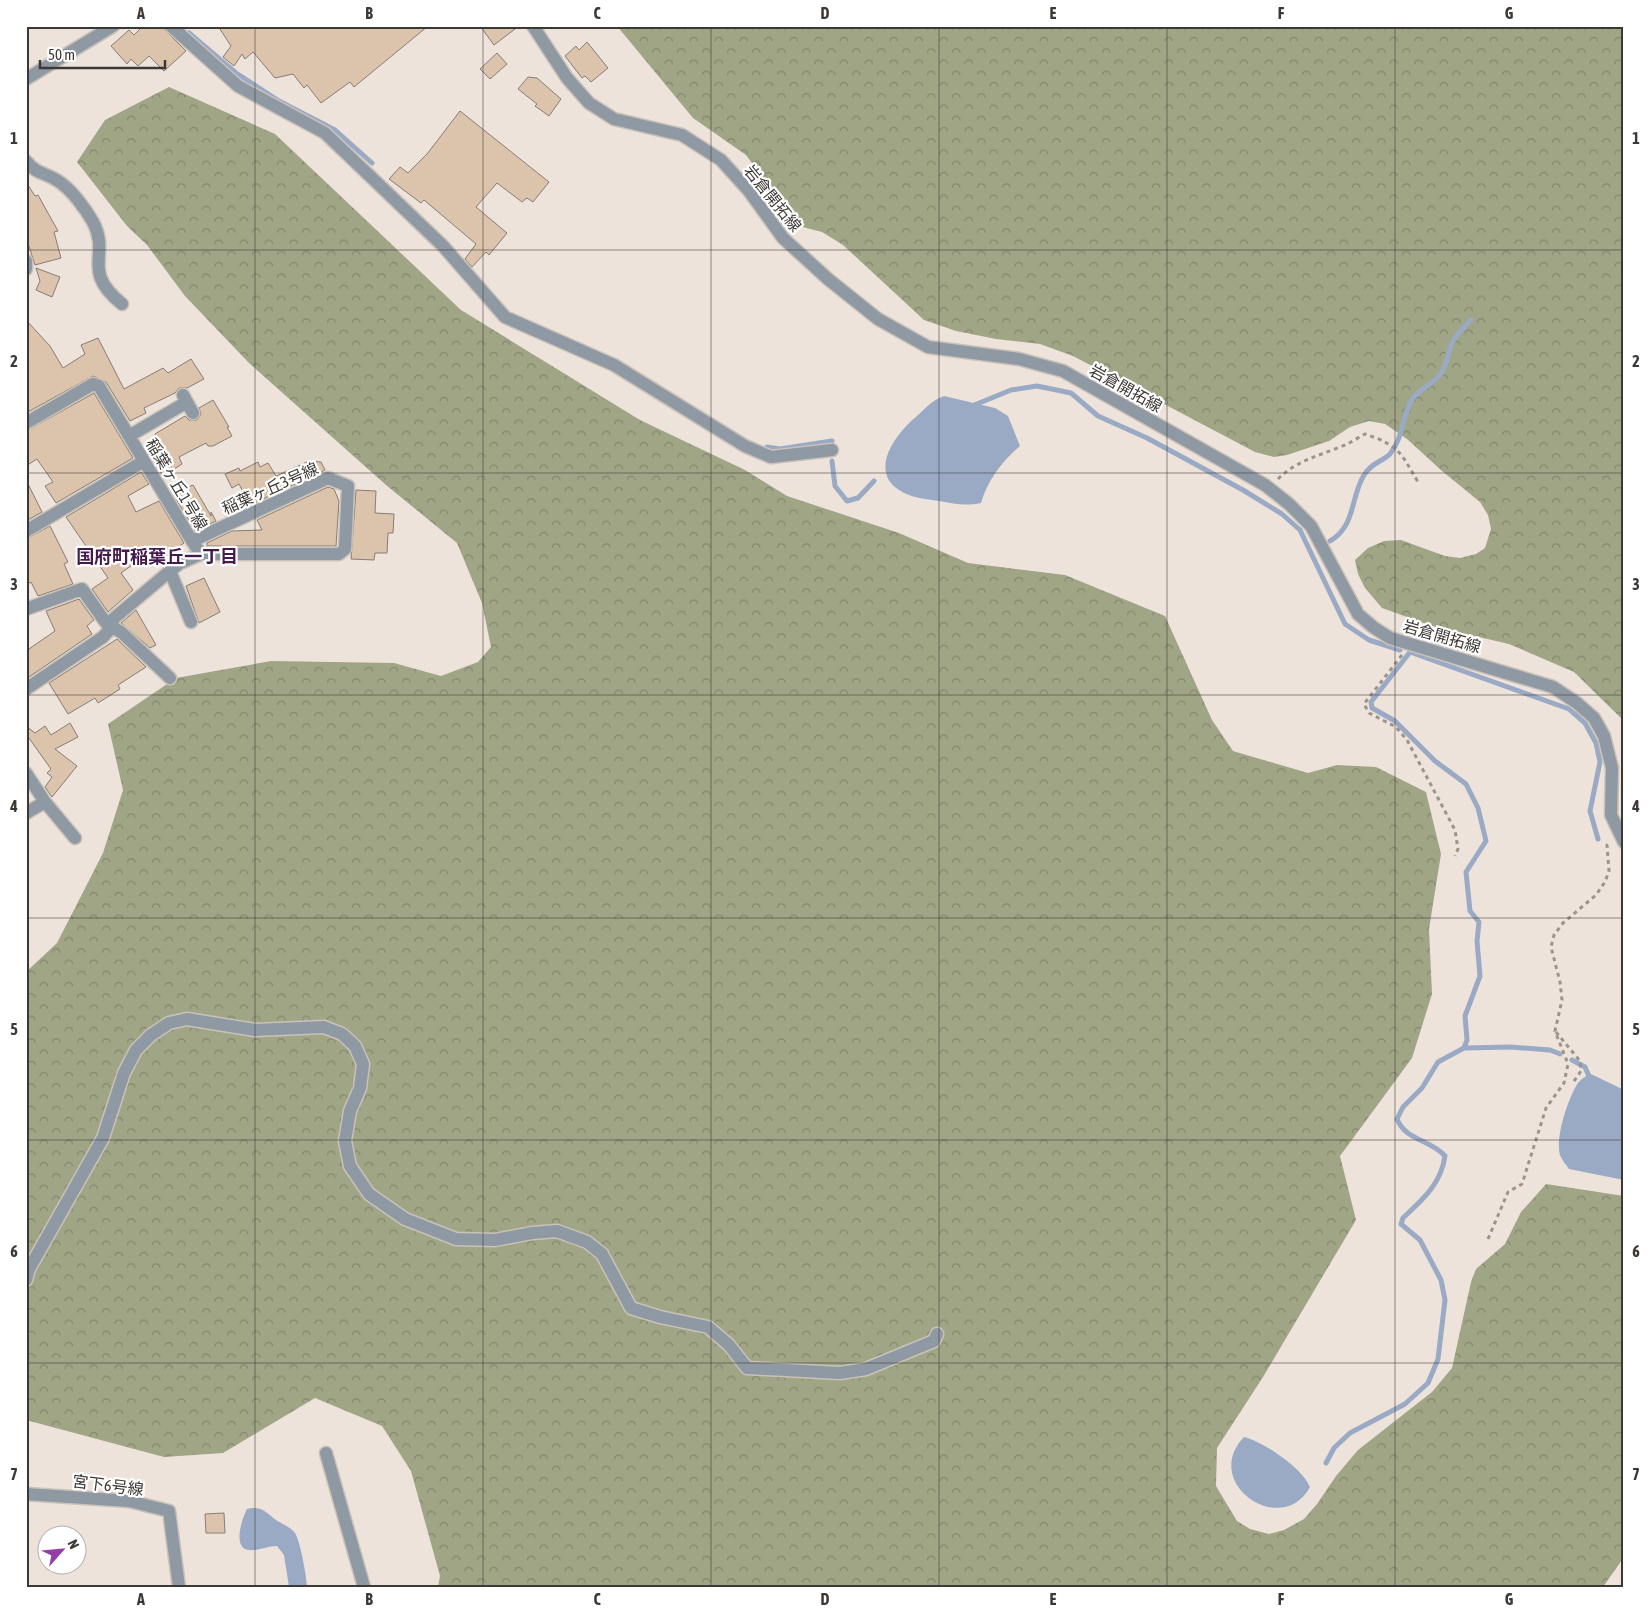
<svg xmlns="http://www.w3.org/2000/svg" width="1650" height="1613" viewBox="0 0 1650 1613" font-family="'Asap Condensed','Noto Sans JP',sans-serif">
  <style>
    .forest { fill: url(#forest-crowns) }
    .water { fill: #9aaac5 }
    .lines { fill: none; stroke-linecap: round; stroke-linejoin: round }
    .stream { stroke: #9aaac5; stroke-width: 5 }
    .building { fill: #dcc3ab; stroke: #867d75 }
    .minor-casing { stroke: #cac1b9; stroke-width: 15 }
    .path { stroke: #9b948e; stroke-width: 3; stroke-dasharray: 4 4; stroke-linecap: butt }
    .minor { stroke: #8e99a3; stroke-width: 12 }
    .grid { fill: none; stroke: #3c3835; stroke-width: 1; stroke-opacity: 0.55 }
    .labels { text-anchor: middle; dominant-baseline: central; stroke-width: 4.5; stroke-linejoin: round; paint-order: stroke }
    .street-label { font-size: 16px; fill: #3c3835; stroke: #fff }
    .neighbourhood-label { font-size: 18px; font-weight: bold; fill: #441a4e; stroke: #fff }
    .neatline { fill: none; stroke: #3c3835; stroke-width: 2 }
    .grid-label { font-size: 16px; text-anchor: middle; font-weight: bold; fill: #3c3835 }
  </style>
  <defs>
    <pattern id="forest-crowns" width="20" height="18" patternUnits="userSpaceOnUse" patternTransform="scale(1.25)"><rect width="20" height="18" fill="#a0a586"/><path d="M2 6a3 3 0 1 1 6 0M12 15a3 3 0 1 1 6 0" fill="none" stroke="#84876e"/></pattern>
  </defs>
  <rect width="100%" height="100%" fill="#ede3da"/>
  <!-- forest -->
  <path class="forest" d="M 617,26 L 1624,26 L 1624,721 L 1574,672 L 1509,644 L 1432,626 L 1382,608 L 1365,588 L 1358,574 L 1355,560 L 1368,548 L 1384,541 L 1401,540 L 1445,556 L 1460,558 L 1476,554 L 1485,548 L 1491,529 L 1488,515 L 1480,502 L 1442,471 L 1407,439 L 1385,424 L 1369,421 L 1350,427 L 1329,441 L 1287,455 L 1274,457 L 1255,452 L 1073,356 L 1040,344 L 996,339 L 956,331 L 924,320 L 843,245 L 822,232 L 799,226 L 746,155 L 693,118 Z
    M 169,87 L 275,134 L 461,310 L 640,420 L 745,470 L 787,496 L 899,533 L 968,563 L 1065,575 L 1165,616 L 1212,720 L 1233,751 L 1308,773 L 1337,765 L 1376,767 L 1426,792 L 1441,854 L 1429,929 L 1432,994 L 1412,1058 L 1340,1156 L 1356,1220 L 1263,1377 L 1217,1448 L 1216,1486 L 1237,1521 L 1250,1529 L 1269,1534 L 1284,1530 L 1304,1519 L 1317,1504 L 1336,1476 L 1358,1450 L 1432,1392 L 1452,1368 L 1471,1282 L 1476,1269 L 1505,1244 L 1521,1212 L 1546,1184 L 1624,1196 L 1624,1557 L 1603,1587 L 438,1587 L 440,1576 L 411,1471 L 382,1426 L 315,1398 L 223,1453 L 164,1457 L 26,1420 L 26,972 L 57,943 L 103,853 L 123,790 L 108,724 L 176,678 L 271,661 L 394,663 L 441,676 L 478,662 L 491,647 L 482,603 L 457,543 L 386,485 L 249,363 L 185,296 L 147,245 L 127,226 L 77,162 L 105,120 Z"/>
  <!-- water -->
  <path class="water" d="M 944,396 L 995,408 L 1008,416 L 1020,446 C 1003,460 987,481 981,503 C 966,506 954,504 939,501 C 925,499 911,498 899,490 C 868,470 897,432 917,416 C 926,408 932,400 944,396 Z
    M 1591,1074 L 1624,1090 L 1624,1180 L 1569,1169 C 1566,1165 1562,1160 1560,1155 C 1555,1138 1568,1098 1578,1083 C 1582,1078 1586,1076 1591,1074 Z
    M 1244,1437 C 1264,1442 1302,1468 1310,1487 C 1282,1539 1200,1483 1244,1437 Z
    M 252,1508 C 263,1507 268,1514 276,1520 C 282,1524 291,1527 295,1533 C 300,1540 307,1578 307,1587 L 289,1587 L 284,1555 L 277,1546 C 268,1546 258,1551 249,1550 C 232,1549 242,1518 247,1509 Z"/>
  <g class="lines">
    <!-- stream -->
    <path class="stream" d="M 189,33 L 236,73 L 279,101 L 335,130 L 372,163
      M 972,406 L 1011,390 L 1037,386 L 1071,393 L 1098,416 L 1147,438 L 1243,490 L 1282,514 L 1300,530 L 1345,624 L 1369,640 L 1400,650
      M 767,447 L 780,449 L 832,441
      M 832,461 L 835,486 L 847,501 L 858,498 L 874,481
      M 1330,541 C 1356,526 1350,498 1364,475 C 1372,462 1382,462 1390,454 C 1403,438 1402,418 1411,401 C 1417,390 1432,385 1440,375 C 1447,366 1447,354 1452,343 C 1456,334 1464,327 1471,320
      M 1464,1048 L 1467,1040 L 1465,1016 L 1480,976 L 1477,941 L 1479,922 L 1470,911 L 1466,872 L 1486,841 L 1478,808 L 1466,784 L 1435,761 L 1395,721 L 1372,708 L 1371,702 L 1410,652 L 1569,709 L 1585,723 L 1596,743 L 1600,762 L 1590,811 L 1598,839
      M 1572,1060 L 1585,1067 L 1591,1081
      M 1326,1463 L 1334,1448 L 1350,1433 L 1405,1404 L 1428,1383 L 1438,1359 L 1445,1300 L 1441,1280 L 1420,1240 L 1401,1224 L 1403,1218 C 1423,1199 1441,1184 1445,1156 C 1430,1139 1406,1141 1397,1119 L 1403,1107 L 1422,1088 L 1438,1062 L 1464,1048 L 1511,1047 L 1550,1050 L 1560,1054"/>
  </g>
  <!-- building -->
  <path class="building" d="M 143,26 L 161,26 L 186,51 L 164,71 L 149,56 L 138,66 L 131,59 L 127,64 L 111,46 L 129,30 L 134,35 Z
    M 218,26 L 428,26 L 354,87 L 350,82 L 321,103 L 307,85 L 304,88 L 293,74 L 275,78 L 253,52 L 245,59 L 242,54 L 234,66 L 223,57 L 231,46 Z
    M 480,26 L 519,26 L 494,45 Z
    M 587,42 L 608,68 L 591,82 L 585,76 L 582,78 L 565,56 L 576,46 L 579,50 Z
    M 497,53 L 507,64 L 490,79 L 480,69 Z
    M 528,77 L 537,78 L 561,99 L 549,116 L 535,106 L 537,104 L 518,89 Z
    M 460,111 L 549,182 L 533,202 L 527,198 L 522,202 L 497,183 L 476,207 L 507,233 L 489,255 L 486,252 L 472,267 L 465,259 L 476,244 L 424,200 L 421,203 L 389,179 L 400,167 L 408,173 L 427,154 Z
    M 26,182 L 35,196 L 38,195 L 58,231 L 54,232 L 61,258 L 35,265 L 26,237 Z
    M 36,268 L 60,277 L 52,297 L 36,290 L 40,281 Z
    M 26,320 L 50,346 L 63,368 L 85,354 L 81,345 L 98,338 L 124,389 L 163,368 L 168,373 L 191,359 L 204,379 L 187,388 L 179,388 L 175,393 L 144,408 L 146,413 L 130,421 L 106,382 L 93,376 L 26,413 Z
    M 94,393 L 133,458 L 56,503 L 45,486 L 53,482 L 37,459 L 26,466 L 26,431 Z
    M 213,400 L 229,427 L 227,427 L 232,436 L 213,446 L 208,446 L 206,443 L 179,457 L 182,464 L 163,476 L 145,446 L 155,440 L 155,434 L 185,416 L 189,420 L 197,420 L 201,414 L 199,408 Z
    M 309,461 L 321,462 L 325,470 L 250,505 L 239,484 L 232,488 L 225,474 L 239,468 L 240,471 L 258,462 L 260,467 L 268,463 L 276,476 Z
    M 141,472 L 149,484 L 128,496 L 136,512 L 159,501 L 184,543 L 166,556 L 159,546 L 121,573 L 133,590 L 108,612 L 92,589 L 108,578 L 66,517 Z
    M 26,480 L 42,512 L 26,521 Z
    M 193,485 L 211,516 L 211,512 L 216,521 L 195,531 L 173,494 Z
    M 328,487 L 334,489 L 339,501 L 336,546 L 207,546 L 207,543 L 232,531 L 262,530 L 257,520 Z
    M 356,490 L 376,491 L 375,513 L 394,514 L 393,533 L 388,533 L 387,553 L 375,553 L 374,560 L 351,559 Z
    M 50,526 L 68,562 L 64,564 L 73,584 L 38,596 L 31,582 L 26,585 L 26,539 Z
    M 204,578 L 220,612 L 199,623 L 186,586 Z
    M 79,599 L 94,620 L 87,626 L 92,634 L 26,679 L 26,651 L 55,631 L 46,611 Z
    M 136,610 L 156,645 L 150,648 L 121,623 Z
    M 117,639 L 146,667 L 118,685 L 120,689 L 98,703 L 95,698 L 68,714 L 49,683 Z
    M 70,723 L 78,737 L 55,749 L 77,766 L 52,797 L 45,787 L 52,777 L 47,773 L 51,769 L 26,734 L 26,726 L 35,733 L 45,726 L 51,735 Z
    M 224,1513 L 225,1533 L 206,1533 L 205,1514 Z"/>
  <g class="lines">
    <!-- minor casing -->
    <g class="minor-casing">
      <path id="minor" d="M 171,26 L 238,86 L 325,133 L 443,246 L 505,317 L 614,365 L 745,446 L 771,457 L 832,450
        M 533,26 L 567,78 L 589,103 L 614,119 L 682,135 L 721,160 L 749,191 L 783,238 L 828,279 L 878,319 L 928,347 L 1019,359 L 1063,371 L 1265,485 L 1289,504 L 1311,526 L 1358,614 L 1373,627 L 1390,638 L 1553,687 L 1577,703 L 1594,718 L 1604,736 L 1612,768 L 1611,815 L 1624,842
        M 26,79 L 113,26
        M 26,161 C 37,175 45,172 58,181 C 71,189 85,208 93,222 C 111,256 80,270 122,304
        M 26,261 L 26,269
        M 183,395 L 193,413
        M 26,423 L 93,384 L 99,386 L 192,541 L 201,554 L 339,554 L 345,549 L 348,486 L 328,478 L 192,541
        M 129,436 L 187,402
        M 26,531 L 144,461
        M 170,571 L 113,619 L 112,627 L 121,632 L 170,678
        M 26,609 L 82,589 L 106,623 L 112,627 L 103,637 L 26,689
        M 191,622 L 170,571 L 180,563 L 201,554
        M 26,773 L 45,802 L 26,813
        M 45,802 L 75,838
        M 26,1280 L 29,1269 L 103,1138 L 124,1073 L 136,1050 L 151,1035 L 169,1023 L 187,1019 L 255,1030 L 324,1027 L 342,1034 L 355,1046 L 363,1064 L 360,1088 L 350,1111 L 345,1141 L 350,1166 L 369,1194 L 405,1219 L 456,1239 L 495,1240 L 532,1233 L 557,1231 L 587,1242 L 602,1254 L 631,1308 L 660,1317 L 708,1327 L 729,1345 L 747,1368 L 840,1373 L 866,1369 L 934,1341 L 937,1334
        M 326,1453 L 364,1587
        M 26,1494 L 129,1501 L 169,1511 L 179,1587"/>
    </g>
    <!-- path -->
    <path class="path" d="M 1278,479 C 1296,461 1318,456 1340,447 C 1349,444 1357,438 1365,434 C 1400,446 1400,452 1418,482
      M 1402,655 L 1364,704 L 1369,713 L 1396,727 L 1407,740 L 1455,830 L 1458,849 L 1455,856
      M 1556,1032 L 1580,1061 L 1581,1071 L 1572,1084
      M 1488,1239 L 1508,1192 L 1522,1184 L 1546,1108 L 1564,1083 L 1568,1064 L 1555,1031 L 1562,1000 L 1560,982 L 1551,947 L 1554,935 L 1563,923 L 1596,895 L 1605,882 L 1609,871 L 1607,845 L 1610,842"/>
    <!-- minor -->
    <use href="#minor" class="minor"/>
  </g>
  <!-- grid -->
  <path class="grid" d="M 255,26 L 255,1587M 483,26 L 483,1587M 711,26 L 711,1587M 939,26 L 939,1587M 1167,26 L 1167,1587M 1395,26 L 1395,1587M 26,250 L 1624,250M 26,473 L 1624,473M 26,695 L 1624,695M 26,918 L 1624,918M 26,1140 L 1624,1140M 26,1363 L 1624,1363"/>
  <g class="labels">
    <!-- street labels -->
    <g class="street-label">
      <text transform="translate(773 198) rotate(51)">岩倉開拓線</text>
      <text transform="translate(1126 388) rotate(29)">岩倉開拓線</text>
      <text transform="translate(177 484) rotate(59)">稲葉ヶ丘1号線</text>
      <text transform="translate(270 488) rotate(-24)">稲葉ヶ丘3号線</text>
      <text transform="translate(1442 636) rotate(16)">岩倉開拓線</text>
      <text transform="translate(108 1485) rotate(7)">宮下6号線</text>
    </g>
    <!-- neighbourhood labels -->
    <g class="neighbourhood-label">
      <text x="157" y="556">国府町稲葉丘一丁目</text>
    </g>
  </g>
  <!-- border -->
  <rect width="1650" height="1613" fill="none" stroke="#ffffff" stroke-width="55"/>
  <!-- north arrow -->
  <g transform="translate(62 1550) rotate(63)"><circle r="24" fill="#ffffff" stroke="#b1afae"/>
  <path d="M0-4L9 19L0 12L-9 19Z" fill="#953da9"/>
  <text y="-8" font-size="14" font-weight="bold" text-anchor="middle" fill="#3c3835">N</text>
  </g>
  <!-- scale -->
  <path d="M40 60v8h125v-8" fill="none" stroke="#3c3835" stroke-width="2.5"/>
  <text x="48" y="60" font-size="15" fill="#3c3835" stroke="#ffffff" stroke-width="4" paint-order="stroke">50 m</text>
  <rect x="28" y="28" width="1594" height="1558" class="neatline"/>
  <g class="grid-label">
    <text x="141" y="19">A</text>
    <text x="369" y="19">B</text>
    <text x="597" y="19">C</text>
    <text x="825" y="19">D</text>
    <text x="1053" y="19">E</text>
    <text x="1281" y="19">F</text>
    <text x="1509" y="19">G</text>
    <text x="14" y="144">1</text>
    <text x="1636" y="144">1</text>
    <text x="14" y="367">2</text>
    <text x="1636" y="367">2</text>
    <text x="14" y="590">3</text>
    <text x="1636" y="590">3</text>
    <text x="14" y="812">4</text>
    <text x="1636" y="812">4</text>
    <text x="14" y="1035">5</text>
    <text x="1636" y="1035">5</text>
    <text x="14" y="1257">6</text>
    <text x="1636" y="1257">6</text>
    <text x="14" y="1480">7</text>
    <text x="1636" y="1480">7</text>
    <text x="141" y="1605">A</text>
    <text x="369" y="1605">B</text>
    <text x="597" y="1605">C</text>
    <text x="825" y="1605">D</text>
    <text x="1053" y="1605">E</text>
    <text x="1281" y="1605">F</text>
    <text x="1509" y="1605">G</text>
  </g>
</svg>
